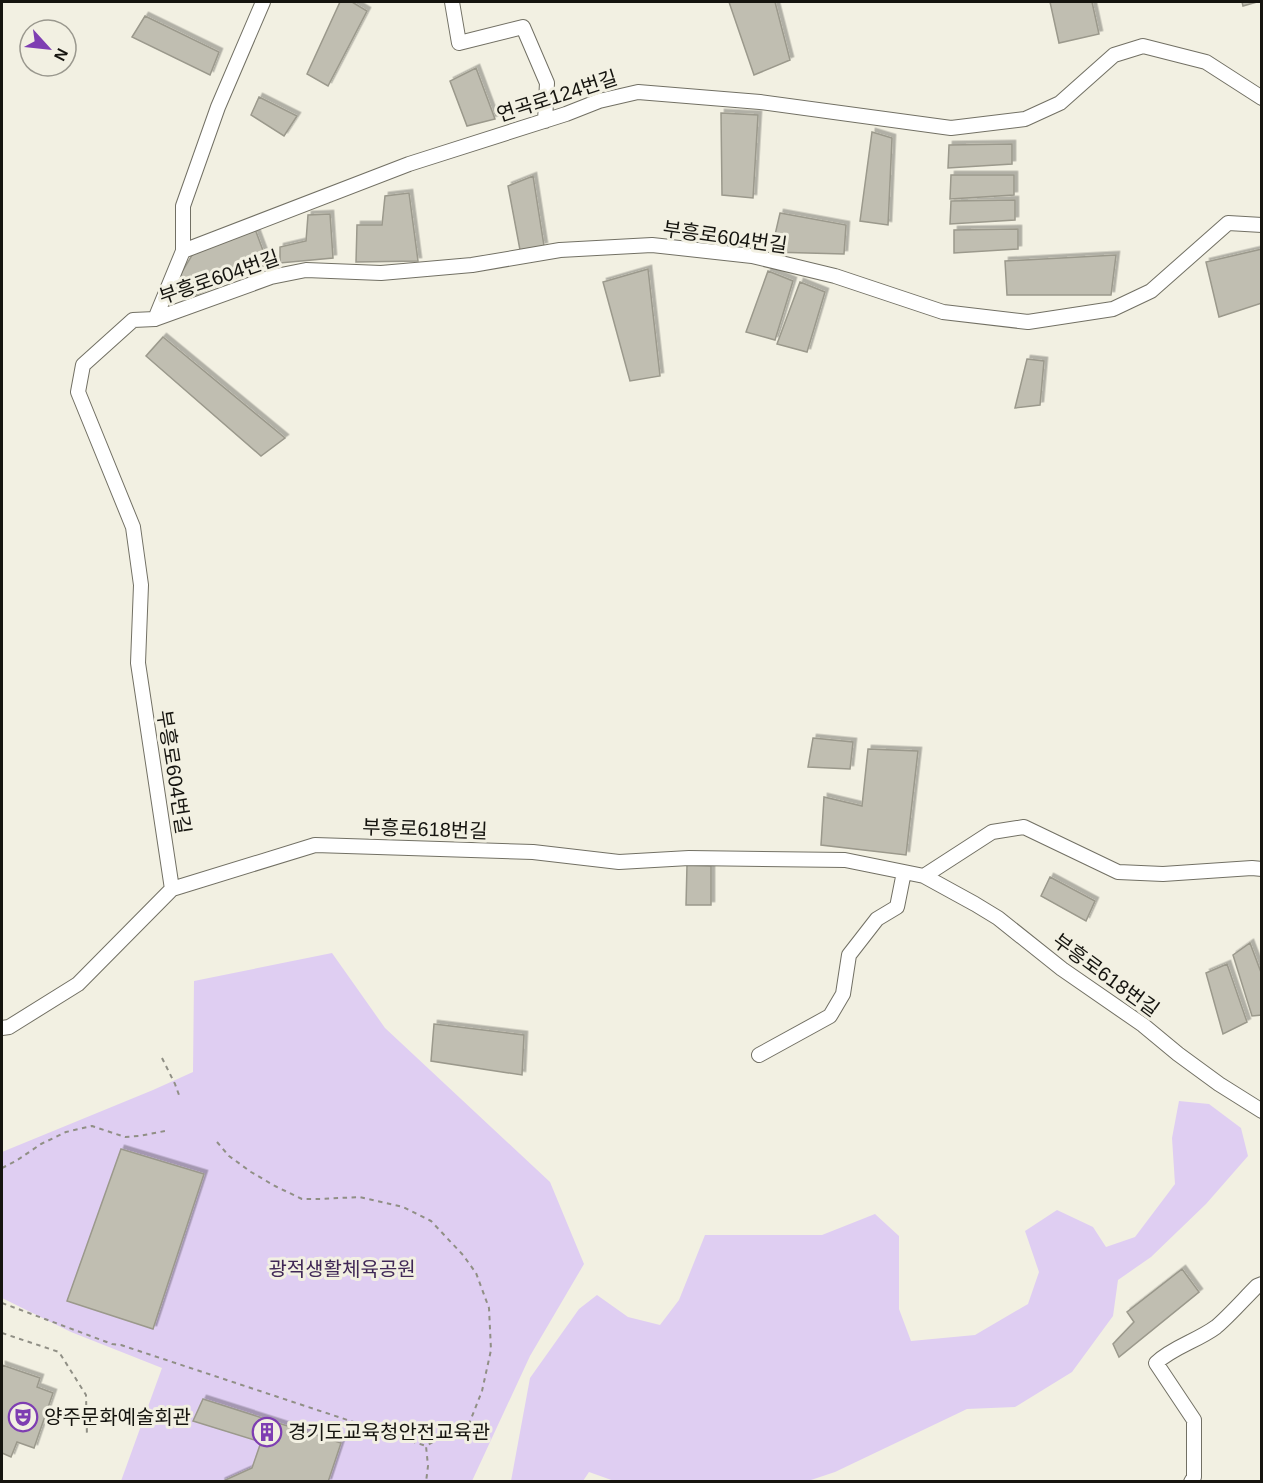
<svg xmlns="http://www.w3.org/2000/svg" width="1263" height="1483" viewBox="0 0 1263 1483" font-family="Arial,'Noto Sans KR',sans-serif">
  <style>
    .green { fill: #dfcef2 }
    .building { fill: #c0beb1; stroke: #9b998c; stroke-width: 1.5; filter: url(#shadow) }
    .lines { fill: none; stroke-linecap: round; stroke-linejoin: round }
    .minor-casing { stroke: #727064; stroke-width: 16 }
    .path { stroke: #908f85; stroke-width: 2; stroke-dasharray: 4.5 4.5; stroke-linecap: butt }
    .minor { stroke: #fff; stroke-width: 14 }
    .labels { text-anchor: middle; dominant-baseline: central; stroke-width: 6; stroke-linejoin: round; paint-order: stroke }
    .street-label { font-size: 20px; fill: #15140f; stroke: #f2f0e2 }
    .park-label { font-size: 20px; fill: #402856; stroke: #f2f0e2 }
    .poi-label { font-size: 20px; fill: #15140f; stroke: #f2f0e2; text-anchor: start }
  </style>
  <defs>
    <filter id="shadow"><feDropShadow dx="3.5" dy="-3.5" stdDeviation="0" flood-color="#0004"/></filter>
  </defs>
  <rect width="100%" height="100%" fill="#f2f0e2"/>
  <!-- green -->
  <path class="green" d="M 332,953 L 385,1028 L 550,1182 L 584,1264 L 530,1356 L 472,1481 L 121,1481 L 162,1368 L 71,1332 L 2,1298 L 2,1152 L 153,1090 L 193,1072 L 194,981 Z
    M 1179,1101 L 1209,1104 L 1241,1128 L 1248,1156 L 1206,1204 L 1151,1257 L 1118,1280 L 1113,1316 L 1072,1372 L 1015,1407 L 967,1409 L 835,1472 L 811,1480 L 811,1481 L 617,1482 L 589,1472 L 583,1481 L 511,1481 L 530,1378 L 579,1309 L 597,1295 L 628,1317 L 660,1325 L 679,1300 L 705,1235 L 822,1235 L 875,1214 L 899,1236 L 899,1309 L 911,1341 L 975,1335 L 1028,1304 L 1039,1272 L 1025,1231 L 1057,1210 L 1093,1227 L 1106,1247 L 1135,1237 L 1175,1184 L 1172,1138 Z"/>
  <!-- building -->
  <path class="building" d="M 340,2 L 352,2 L 367,11 L 328,86 L 307,74 Z
    M 729,2 L 775,2 L 790,60 L 754,75 Z
    M 1050,2 L 1092,2 L 1099,34 L 1059,43 Z
    M 1242,2 L 1257,2 L 1243,6 Z
    M 145,16 L 219,52 L 210,75 L 132,37 Z
    M 476,68 L 495,119 L 467,126 L 450,81 Z
    M 259,97 L 297,116 L 284,136 L 251,115 Z
    M 721,113 L 758,115 L 753,198 L 722,195 Z
    M 872,132 L 892,138 L 888,225 L 860,221 Z
    M 1012,144 L 1012,164 L 948,168 L 949,145 Z
    M 951,175 L 1014,175 L 1014,195 L 950,199 Z
    M 533,176 L 544,246 L 520,250 L 508,186 Z
    M 409,193 L 418,261 L 356,262 L 357,225 L 382,225 L 385,196 Z
    M 1015,200 L 1015,220 L 950,224 L 951,201 Z
    M 780,213 L 846,225 L 844,254 L 771,252 Z
    M 330,214 L 333,258 L 280,263 L 280,247 L 306,241 L 308,215 Z
    M 255,229 L 268,264 L 191,297 L 180,275 L 194,252 Z
    M 1018,229 L 1018,249 L 954,253 L 954,230 Z
    M 1262,249 L 1262,303 L 1219,317 L 1206,262 Z
    M 1116,255 L 1111,295 L 1007,295 L 1005,261 Z
    M 648,269 L 660,376 L 630,381 L 603,282 Z
    M 768,271 L 793,281 L 775,340 L 746,332 Z
    M 800,282 L 825,292 L 807,352 L 777,344 Z
    M 163,337 L 285,438 L 261,456 L 146,356 Z
    M 1027,359 L 1044,361 L 1040,405 L 1015,408 Z
    M 813,738 L 853,742 L 850,769 L 808,767 Z
    M 868,749 L 918,751 L 906,855 L 821,845 L 824,797 L 862,806 Z
    M 687,865 L 711,866 L 711,905 L 686,905 Z
    M 1050,877 L 1095,901 L 1086,921 L 1041,896 Z
    M 1250,943 L 1262,975 L 1262,1015 L 1252,1016 L 1233,955 Z
    M 1227,964 L 1247,1022 L 1223,1034 L 1206,973 Z
    M 434,1024 L 524,1035 L 522,1075 L 431,1061 Z
    M 121,1149 L 204,1174 L 153,1329 L 67,1301 Z
    M 1182,1269 L 1199,1292 L 1119,1357 L 1113,1344 L 1134,1322 L 1127,1312 Z
    M 2,1365 L 40,1378 L 37,1387 L 53,1393 L 34,1448 L 17,1442 L 11,1457 L 2,1453 Z
    M 203,1399 L 341,1443 L 328,1482 L 221,1482 L 252,1468 L 261,1442 L 193,1421 Z"/>
  <g class="lines">
    <!-- minor casing -->
    <g class="minor-casing">
      <path id="minor" d="M 452,2 L 459,43 L 523,27 L 547,83 L 545,121
        M 183,251 L 409,164 L 566,114 L 599,101 L 638,92 L 760,102 L 951,128 L 1025,119 L 1060,103 L 1114,55 L 1143,46 L 1206,62 L 1262,98
        M 155,319 L 183,251 L 183,206 L 218,107 L 263,2
        M 924,876 L 992,832 L 1024,827 L 1118,872 L 1163,874 L 1252,868 L 1262,869
        M 172,889 L 138,663 L 141,585 L 133,527 L 78,392 L 83,365 L 133,320 L 155,319 L 271,277 L 306,270 L 381,273 L 472,265 L 560,250 L 652,245 L 752,256 L 835,276 L 943,312 L 1028,322 L 1113,309 L 1151,291 L 1228,223 L 1262,225
        M 2,1028 L 9,1027 L 78,984 L 172,889 L 315,845 L 533,852 L 619,862 L 689,858 L 845,860 L 924,876 L 975,904 L 998,918 L 1062,969 L 1143,1025 L 1178,1054 L 1219,1084 L 1262,1111
        M 759,1055 L 830,1016 L 843,994 L 849,955 L 877,919 L 897,907 L 904,872
        M 1191,1482 L 1194,1477 L 1194,1420 L 1156,1363 C 1173,1347 1197,1341 1216,1327 C 1229,1316 1244,1299 1257,1286 L 1262,1284"/>
    </g>
    <!-- path -->
    <path class="path" d="M 162,1058 L 175,1084 L 179,1095
      M 217,1142 L 229,1156 L 251,1172 L 275,1186 L 302,1199 L 321,1199 L 359,1197 L 403,1207 L 431,1221 L 463,1255 L 476,1273 L 489,1308 L 491,1350 L 482,1391 L 469,1424 L 467,1427 L 452,1431 L 426,1446 L 428,1466 L 426,1482
      M 2,1168 L 16,1161 L 41,1144 L 66,1132 L 92,1126 L 125,1137 L 139,1136 L 165,1131
      M 2,1303 L 112,1344 L 121,1345 L 426,1446
      M 2,1333 L 59,1352 L 86,1395 L 87,1437"/>
    <!-- minor -->
    <use href="#minor" class="minor"/>
  </g>
  <!-- icons -->
  <defs>
    <g id="theatre-ring" transform="scale(1.5)"><circle r="9.5" fill="#f2f0e2" stroke="#7e3eb2" stroke-width="1.5"/><path d="M-5-5.5Q0-4 5-5.5V0Q5 5 0 6Q-5 5-5 0ZM-3.3-2.5H-1v1.5H-3.3ZM1-2.5H3.3v1.5H1ZM-2.8 1Q0 5.5 2.8 1Z" fill="#7e3eb2"/></g>
    <g id="building-ring" transform="scale(1.5)"><circle r="9.5" fill="#f2f0e2" stroke="#7e3eb2" stroke-width="1.5"/><path d="M-4-6H4V6H1V3H-1V6H-4ZM-2.5-4.3h1.7v1.8h-1.7ZM.8-4.3h1.7v1.8H.8ZM-2.5-1h1.7V.8h-1.7ZM.8-1h1.7V.8H.8Z" fill="#7e3eb2"/></g>
  </defs>
  <g fill-rule="evenodd">
    <use href="#theatre-ring" x="23" y="1417"/>
    <use href="#building-ring" x="267" y="1432"/>
  </g>
  <g class="labels">
    <!-- street labels -->
    <g class="street-label">
      <text transform="translate(557 96) rotate(-18)">연곡로124번길</text>
      <text transform="translate(725 237) rotate(8)">부흥로604번길</text>
      <text transform="translate(219 277) rotate(-19)">부흥로604번길</text>
      <text transform="translate(174 772) rotate(81)">부흥로604번길</text>
      <text transform="translate(425 829) rotate(2)">부흥로618번길</text>
      <text transform="translate(1106 975) rotate(36)">부흥로618번길</text>
    </g>
    <!-- park labels -->
    <g class="park-label">
      <text x="342" y="1269">광적생활체육공원</text>
    </g>
    <!-- poi labels -->
    <g class="poi-label">
      <text x="44" y="1417">양주문화예술회관</text>
      <text x="288" y="1432">경기도교육청안전교육관</text>
    </g>
  </g>
  <!-- border -->
  <rect width="1263" height="1483" fill="none" stroke="#15140f" stroke-width="6"/>
  <!-- north arrow -->
  <g transform="translate(48 48) rotate(117)"><circle r="28" fill="#f2f0e2" stroke="#9a988e" stroke-width="1.5"/>
  <path d="M0-4.5L10 22L0 15L-10 22Z" fill="#7e3eb2"/>
  <text y="-9" font-size="16" font-weight="bold" text-anchor="middle" fill="#15140f">N</text>
  </g>
</svg>
